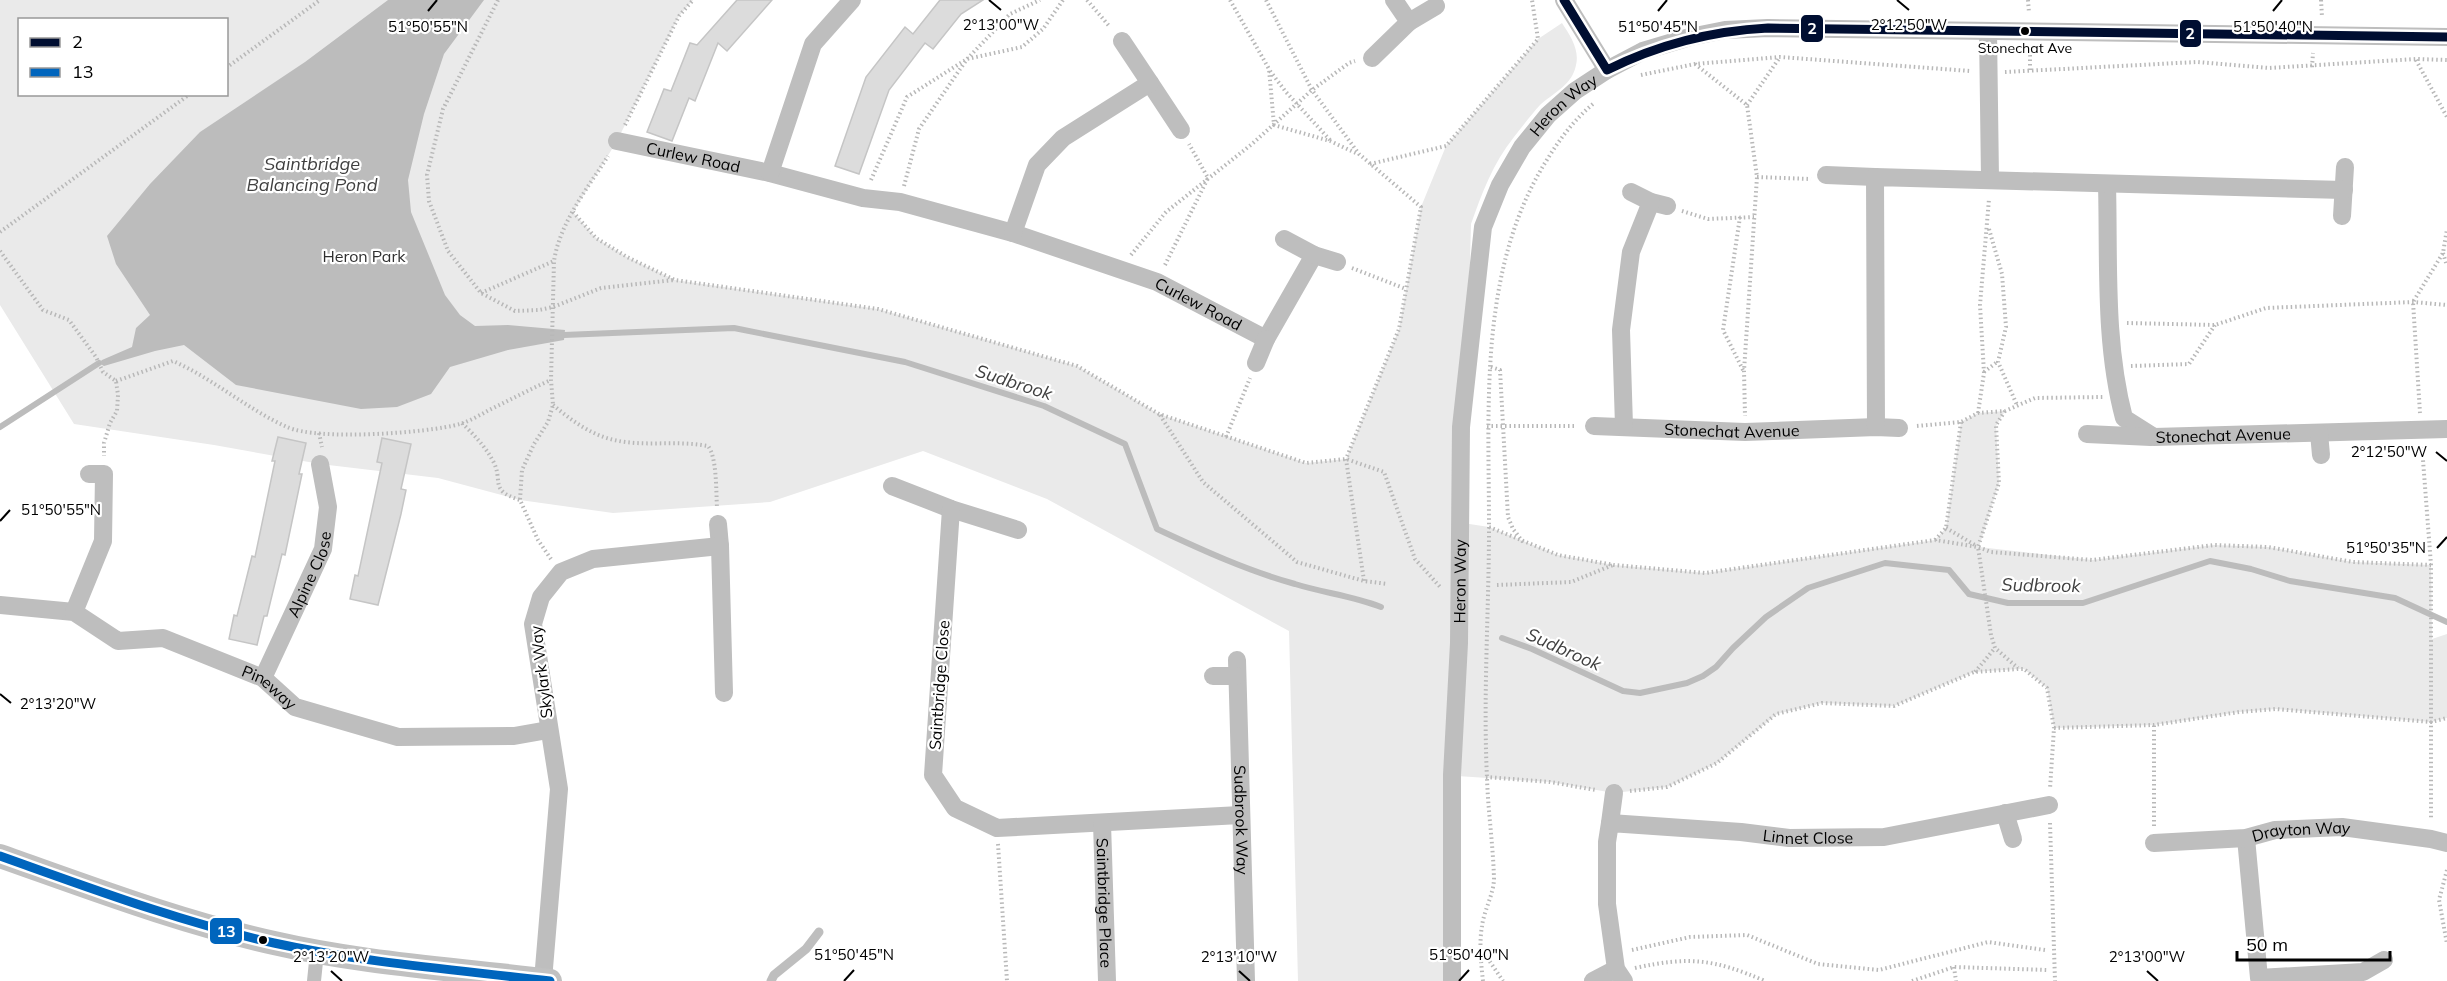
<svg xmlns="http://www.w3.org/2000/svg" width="2447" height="981" viewBox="0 0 2447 981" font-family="Mulish,sans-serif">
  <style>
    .green { fill: #eaeaea; fill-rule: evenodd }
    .water { fill: #bcbcbc }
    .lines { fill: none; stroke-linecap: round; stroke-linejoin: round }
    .stream { stroke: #bcbcbc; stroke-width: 6 }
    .building { fill: #dcdcdc; stroke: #c5c5c5; stroke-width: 1.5 }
    .path { stroke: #b8b8b8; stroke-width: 4; stroke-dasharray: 1.5 3; stroke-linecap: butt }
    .service { stroke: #bebebe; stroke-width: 9 }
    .pedestrian { stroke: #bebebe; stroke-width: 14 }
    .minor { stroke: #bebebe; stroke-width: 18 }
    .secondary { stroke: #c1c1c1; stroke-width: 24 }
    .bus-1-casing { stroke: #fff; stroke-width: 14 }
    .bus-2-casing { stroke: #fff; stroke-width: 14 }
    .bus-1 { stroke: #000e31; stroke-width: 9 }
    .bus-2 { stroke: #0065bd; stroke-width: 9 }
    .ticks { fill: none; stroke: #000; stroke-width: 2 }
    .bus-dot { fill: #000; stroke: #fff; stroke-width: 2 }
    .labels { text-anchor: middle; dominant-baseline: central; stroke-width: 4.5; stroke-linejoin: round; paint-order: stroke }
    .bus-label { font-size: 14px; fill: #000; stroke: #fff }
    .street-label { font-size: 16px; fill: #000; stroke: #fff }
    .park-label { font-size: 16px; fill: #2f2f2f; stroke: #fff }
    .water-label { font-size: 18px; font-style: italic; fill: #404040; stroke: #fff }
    .ticks-label { font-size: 15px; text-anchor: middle; fill: #000; stroke: #fff; stroke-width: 4.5; stroke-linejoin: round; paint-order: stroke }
    .line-badge { stroke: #fff; stroke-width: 2 }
    .badge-label { font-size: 16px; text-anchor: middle; font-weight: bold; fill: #fff }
  </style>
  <rect width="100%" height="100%" fill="#fff"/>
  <!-- green -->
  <path class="green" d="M 0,0 L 693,0 L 679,16 L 617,141 L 573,212 L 596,238 L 627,257 L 675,280 L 878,309 L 1077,366 L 1159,414 L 1306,463 L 1346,459 L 1399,329 L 1421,207 L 1446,146 L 1538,39 L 1562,23 C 1571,37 1581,51 1575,69 C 1570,86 1552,94 1540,105 C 1531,115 1522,127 1514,137 C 1493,163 1482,193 1471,224 L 1463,523 L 1489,527 L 1558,555 L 1614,565 L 1705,573 L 1935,540 L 1946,528 L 1961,422 L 1978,413 L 2005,411 L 1996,426 L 1999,483 L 1979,547 L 2092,560 L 2214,545 L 2268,547 L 2353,562 L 2431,565 L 2432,639 L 2447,634 L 2447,718 L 2431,722 L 2276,709 L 2239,712 L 2154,725 L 2054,728 L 2047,688 L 2024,669 L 2018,669 L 1974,672 L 1894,706 L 1822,703 L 1777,714 L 1717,763 L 1667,787 L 1614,793 L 1550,782 L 1457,776 L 1453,981 L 1298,981 L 1289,631 L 1047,499 L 923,451 L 770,502 L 613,513 L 520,500 L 438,478 L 320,464 L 214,445 L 74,424 L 0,305 ZM 20,20 L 226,20 L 226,94 L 20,94 Z"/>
  <!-- water -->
  <path class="water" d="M 388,0 L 484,0 L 444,54 L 424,114 L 408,180 L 411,212 L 445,295 L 460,315 L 475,326 L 508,325 L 565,330 L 564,340 L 508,350 L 450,367 L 431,394 L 397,407 L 361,409 L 236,385 L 184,345 L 155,351 L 104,366 L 99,363 L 102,360 L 132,347 L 136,328 L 150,315 L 116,264 L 107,236 L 150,184 L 200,132 L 305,62 Z"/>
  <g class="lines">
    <!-- stream -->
    <path class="stream" d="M 564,335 L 734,328 L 905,362 L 1044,406 L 1125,444 L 1157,529 C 1202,550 1248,571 1295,584 C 1324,593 1353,596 1381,607
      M 0,427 L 99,363
      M 1502,638 L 1532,649 L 1623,691 L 1640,693 L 1687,683 L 1703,676 L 1716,667 L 1733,648 L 1766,617 L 1808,588 L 1885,563 L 1949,570 L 1969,594 L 2008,603 L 2083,603 L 2210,561 L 2251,569 L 2290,581 L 2395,598 L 2447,622"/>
  </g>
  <!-- building -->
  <path class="building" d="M 737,0 L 772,0 L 727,51 L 718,43 L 695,101 L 689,98 L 672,141 L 647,132 L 664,89 L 671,91 L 690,43 L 697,45 Z
    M 940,0 L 983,0 L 961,14 L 933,49 L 925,43 L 889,90 L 859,174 L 835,166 L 866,77 L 905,27 L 913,34 Z
    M 278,437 L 306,443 L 299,474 L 302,474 L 285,555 L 282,554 L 267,616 L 264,616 L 257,645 L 229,639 L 234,615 L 237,616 L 252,556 L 255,557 L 275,461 L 272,461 Z
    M 382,438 L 411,444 L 401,489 L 406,490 L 401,514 L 378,605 L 350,599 L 355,575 L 358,576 L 382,463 L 377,462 Z"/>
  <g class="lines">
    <!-- path -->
    <path class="path" d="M 498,0 L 443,109 L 427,175 L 429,201 L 448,251 L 481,293 L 515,311 L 539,310 L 553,307 L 601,288 L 674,280
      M 1087,0 L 1110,27
      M 1230,0 L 1269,69 L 1274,125 L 1330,141 L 1358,154
      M 1266,0 L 1312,90 L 1359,154 L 1421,207 L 1399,329 L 1346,459 L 1364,581
      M 2028,0 L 2029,13
      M 2321,0 L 2322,17
      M 2416,60 L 2447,117
      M 1695,64 L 1747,105 L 1757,177 L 1744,371 L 1745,416
      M 2312,67 L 2313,53
      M 226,68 L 320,0
      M 2030,70 L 2030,50
      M 1270,71 L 1286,92 L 1330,140
      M 2005,72 L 2197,62 L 2269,68 L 2416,59 L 2447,60
      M 1641,75 L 1695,64 L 1780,57 L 1970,71
      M 1747,105 L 1780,57
      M 625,125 L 679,16 L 693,0
      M 1370,164 L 1446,146 L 1538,39 L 1532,0
      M 1757,177 L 1811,179
      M 871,180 L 907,97 L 967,59 L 1022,47 L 1043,29 L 1063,0
      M 904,186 L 919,129 L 967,59 L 1010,14 L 1040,0
      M 1682,211 L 1708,219 L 1754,217
      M 573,212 L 596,238 L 627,257 L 675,280 L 878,309 L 1077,366 L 1159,414 L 1306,463 L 1346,459 L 1384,472 L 1415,559 L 1441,588
      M 1740,217 L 1723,330 L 1743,370
      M 1989,229 L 2002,274 L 2006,327 L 1998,362 L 2017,405
      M 0,232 L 190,94
      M 0,251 L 43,310 L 69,320 L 96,357 L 103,372 L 116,381 L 118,395 L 117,411 L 110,423 L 104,443 L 104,456
      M 2443,253 L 2447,266
      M 1131,255 L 1166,212 L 1252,144 L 1312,90 L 1349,63 L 1355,61
      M 1165,265 L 1208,178 L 1189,144
      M 1352,268 L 1406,289
      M 481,293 L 554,261
      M 2127,323 L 2215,325 L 2266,308 L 2413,302 L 2447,305
      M 2131,366 L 2189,364 L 2215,325
      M 1491,367 L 1500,370 L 1508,517 L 1513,529 L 1523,542
      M 1984,372 L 1997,362
      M 116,381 L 173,361 C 212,378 247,409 287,427 C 317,441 428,433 460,424 C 470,421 480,415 489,410 C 510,400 530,389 551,380
      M 553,405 C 571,420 591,435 614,440 C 644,447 677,440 708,446 C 717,457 716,492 717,507
      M 2005,411 L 1996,425 L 1999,483 L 1978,547 L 1991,635 L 1995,648 L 2018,668
      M 1978,413 L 1984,373 L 1980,305 L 1989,199
      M 2420,413 L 2413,302 L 2443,253 L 2447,229
      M 1160,415 L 1203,482 L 1297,562 L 1364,581 L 1388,584
      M 462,423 C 474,435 485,446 493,461 C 504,481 488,490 520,500
      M 1487,426 L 1576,426
      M 1917,426 L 1961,422 L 1978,413 L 2005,411 L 2035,398 L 2103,397
      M 319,433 L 322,447
      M 1226,437 L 1250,378
      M 2422,447 L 2431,565 L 2431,820
      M 1489,527 L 1558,555 L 1614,565 L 1705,573 L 1935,540 L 1978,547 L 1991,552 L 2092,560 L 2214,545 L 2268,547 L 2353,562 L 2431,565
      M 1946,528 L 1975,545
      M 1935,540 L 1946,528 L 1961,422
      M 551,559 L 538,540 L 520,500 L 522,470 L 534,444 L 548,422 L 553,405 L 551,380 L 554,261 C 560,222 588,188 608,156
      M 1497,585 L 1571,582 L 1613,565
      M 1975,672 L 1995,648
      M 2054,728 L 2154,725 L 2239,712 L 2276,709 L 2431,722 L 2447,718
      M 1486,777 L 1550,782 L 1596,790
      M 1630,791 L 1667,787 L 1717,763 L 1776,714 L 1822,703 L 1894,706 L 1974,672 L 2018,669 L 2024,669 L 2047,688 L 2054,728 L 2050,789
      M 2050,823 L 2055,981
      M 2154,826 L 2154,725
      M 998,844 L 1007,981
      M 2447,870 L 2439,900 L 2447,944
      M 1632,950 L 1690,937 L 1747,935 L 1818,964 L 1879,970 L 1988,942 L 2045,950
      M 1469,952 L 1482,950 L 1503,981
      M 1954,967 L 1956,981
      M 1635,968 C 1689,956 1714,959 1765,981
      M 1483,981 C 1481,964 1479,943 1482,926 C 1484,910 1494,894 1494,878 C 1493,844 1488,811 1487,778 C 1483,695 1489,610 1489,527 C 1489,402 1478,265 1550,155 C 1562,136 1576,118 1594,103
      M 1912,981 L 1954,967 L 2048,970"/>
    <!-- service -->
    <path class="service" d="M 771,981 L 774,975 L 806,949 L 819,932"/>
    <!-- pedestrian -->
    <path class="pedestrian" d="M 314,981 L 317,952"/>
    <!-- minor -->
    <g class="minor">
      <path d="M 1564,0 L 1607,70"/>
      <path d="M 1409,22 L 1436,6"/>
      <path d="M 1988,31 L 1990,179"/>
      <path d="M 1372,58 L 1409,22 L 1394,0"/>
      <path d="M 1150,83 L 1181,130"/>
      <path id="s1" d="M 617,141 L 770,173 L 863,198 L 900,202 L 1013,233 L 1157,282 L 1266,339 L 1314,255 L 1337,262"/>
      <path d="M 770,173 L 813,44 L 852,0"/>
      <path d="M 1826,175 L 1875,177"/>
      <path id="s2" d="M 2107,184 C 2109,261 2104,343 2124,418 L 2154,437 L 2447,429"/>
      <path d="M 1631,192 L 1651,202 L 1667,206"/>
      <path d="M 2342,216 L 2345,167"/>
      <path d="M 1013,233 L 1037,165 L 1063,138 L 1150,83 L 1122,41"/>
      <path d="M 1284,239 L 1314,255"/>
      <path d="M 1256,363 L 1266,339"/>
      <path id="s3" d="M 1594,426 L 1745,432 L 1876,427 L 1899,428"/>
      <path d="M 1624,426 L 1621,330 L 1631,252 L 1651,202"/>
      <path d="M 1876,427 L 1875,177 L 2344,190"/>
      <path d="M 2319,433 L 2321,455"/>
      <path d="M 2087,434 L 2151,437"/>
      <path d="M 892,486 L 951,509 L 1018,530"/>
      <path d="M 951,509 L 933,775 L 955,808 L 997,828 L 1240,815"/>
      <path d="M 718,524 L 720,546"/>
      <path id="s4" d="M 0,605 L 74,612 L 118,641 L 163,638 L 263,678 L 295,707 L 398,737 L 514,736 L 548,730"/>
      <path d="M 74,612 L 103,541 L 104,474 L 89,474"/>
      <path id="s5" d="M 1237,660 L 1246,981"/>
      <path d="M 1213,676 L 1237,676"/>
      <path id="s6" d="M 263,678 L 323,549 L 328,507 L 320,464"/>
      <path d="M 2005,813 L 2013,839"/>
      <path id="s7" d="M 1102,823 L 1107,981"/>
      <path d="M 1610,823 L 1614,793"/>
      <path d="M 2246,838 L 2259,978 L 2363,972 L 2384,960"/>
      <path id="s8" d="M 2154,843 L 2246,838 L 2275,830 L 2342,827 L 2431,839 L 2447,843"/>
      <path d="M 543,980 L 559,789 L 533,624 L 541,597 L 561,572 L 593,559 L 720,546 L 724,693"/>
      <path id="s9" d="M 1452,981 L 1452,775 L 1459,643 L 1461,427 L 1483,227 L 1500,185 L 1522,147 L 1548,115 L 1575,91 L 1607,70 L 1643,51 L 1690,37 L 1725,30 L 1768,28 L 2447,37"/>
      <path d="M 1593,981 L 1616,969"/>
      <path id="s10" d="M 1624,981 L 1616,969 L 1607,904 L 1607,842 L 1610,823 L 1741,832 L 1789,838 L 1884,837 L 2049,805"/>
    </g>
    <!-- secondary -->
    <path class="secondary" d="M 0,856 C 91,888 180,922 274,943 C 365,964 458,969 550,981"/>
    <!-- bus-1 casing -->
    <g class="bus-1-casing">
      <path id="bus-1" d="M 1564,0 L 1607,70
        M 1607,70 C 1659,44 1710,31 1768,28 L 2447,37"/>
    </g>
    <!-- bus-2 casing -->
    <g class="bus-2-casing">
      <path id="bus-2" d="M 0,856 C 90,888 180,922 274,943 C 365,963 458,970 550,981"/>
    </g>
    <!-- bus-1 -->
    <use href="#bus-1" class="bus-1"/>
    <!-- bus-2 -->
    <use href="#bus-2" class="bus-2"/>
  </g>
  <!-- ticks -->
  <path class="ticks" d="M 989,0 L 1001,10M 1897,0 L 1909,10M 428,11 L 437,0M 1658,11 L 1667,0M 2273,11 L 2282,0M 2436,452 L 2447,461M 0,521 L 10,510M 2437,548 L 2447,537M 0,694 L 11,703M 331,971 L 342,981M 1239,971 L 1250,981M 2147,971 L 2158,981M 844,981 L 854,970M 1459,981 L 1469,970"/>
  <!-- markers -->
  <g class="bus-dot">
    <circle cx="2025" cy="31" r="5"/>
    <circle cx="263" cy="940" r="5"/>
  </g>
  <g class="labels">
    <!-- bus labels -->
    <g class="bus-label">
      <text x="2025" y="48">Stonechat Ave</text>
    </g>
    <!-- street labels -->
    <g class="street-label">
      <text stroke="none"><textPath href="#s9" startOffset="904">Heron Way</textPath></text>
      <text stroke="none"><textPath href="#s1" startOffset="78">Curlew Road</textPath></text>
      <text stroke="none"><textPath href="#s1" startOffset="606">Curlew Road</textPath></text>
      <text stroke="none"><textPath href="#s3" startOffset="138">Stonechat Avenue</textPath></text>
      <text stroke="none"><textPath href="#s2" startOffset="340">Stonechat Avenue</textPath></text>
      <text stroke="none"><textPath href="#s6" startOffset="114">Alpine Close</textPath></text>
      <text stroke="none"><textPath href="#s9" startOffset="400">Heron Way</textPath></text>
      <text transform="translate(541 672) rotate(-97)">Skylark Way</text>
      <text transform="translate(939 685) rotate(-86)">Saintbridge Close</text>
      <text stroke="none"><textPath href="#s4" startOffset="290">Pineway</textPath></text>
      <text stroke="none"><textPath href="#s5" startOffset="160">Sudbrook Way</textPath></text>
      <text stroke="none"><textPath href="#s8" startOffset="148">Drayton Way</textPath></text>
      <text stroke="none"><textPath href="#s10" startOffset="360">Linnet Close</textPath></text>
      <text stroke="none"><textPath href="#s7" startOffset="80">Saintbridge Place</textPath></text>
    </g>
    <!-- park labels -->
    <g class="park-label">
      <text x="364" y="256">Heron Park</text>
    </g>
    <!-- water labels -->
    <g class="water-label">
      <text x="312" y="163">Saintbridge<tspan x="312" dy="21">Balancing Pond</tspan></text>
      <text transform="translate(1014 382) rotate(18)">Sudbrook</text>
      <text transform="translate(2041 585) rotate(1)">Sudbrook</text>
      <text transform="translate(1564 649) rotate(24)">Sudbrook</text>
    </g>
  </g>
  <g class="ticks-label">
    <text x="1001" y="30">2°13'00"W</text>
    <text x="1909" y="30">2°12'50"W</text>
    <text x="428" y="32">51°50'55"N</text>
    <text x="1658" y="32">51°50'45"N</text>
    <text x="2273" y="32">51°50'40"N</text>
    <text x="2389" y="457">2°12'50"W</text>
    <text x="61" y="515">51°50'55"N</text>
    <text x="2386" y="553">51°50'35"N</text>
    <text x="58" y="709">2°13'20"W</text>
    <text x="854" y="960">51°50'45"N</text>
    <text x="1469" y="960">51°50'40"N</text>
    <text x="331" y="962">2°13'20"W</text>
    <text x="1239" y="962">2°13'10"W</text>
    <text x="2147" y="962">2°13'00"W</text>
  </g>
  <g class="line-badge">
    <rect x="1800" y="14" width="24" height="29" rx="6" fill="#000e31"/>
    <rect x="2179" y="19" width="23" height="29" rx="6" fill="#000e31"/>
    <rect x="209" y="917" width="34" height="28" rx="6" fill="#0065bd"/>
  </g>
  <g class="badge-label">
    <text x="1812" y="34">2</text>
    <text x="2190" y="39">2</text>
    <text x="226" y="937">13</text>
  </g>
  <!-- legend -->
  <rect x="18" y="18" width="210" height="78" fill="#ffffff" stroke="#999999" stroke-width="1.5"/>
  <rect x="30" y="38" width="30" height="9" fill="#000e31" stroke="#999999" stroke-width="1.5"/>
  <text x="72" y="48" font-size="18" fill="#000000">2</text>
  <rect x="30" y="68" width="30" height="9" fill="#0065bd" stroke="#999999" stroke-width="1.5"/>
  <text x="72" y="78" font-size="18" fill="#000000">13</text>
  <!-- scale -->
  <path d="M2237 951v9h153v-9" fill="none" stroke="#000000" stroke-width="3"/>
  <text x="2246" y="951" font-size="18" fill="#000000" stroke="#ffffff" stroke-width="4.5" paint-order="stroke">50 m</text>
</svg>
